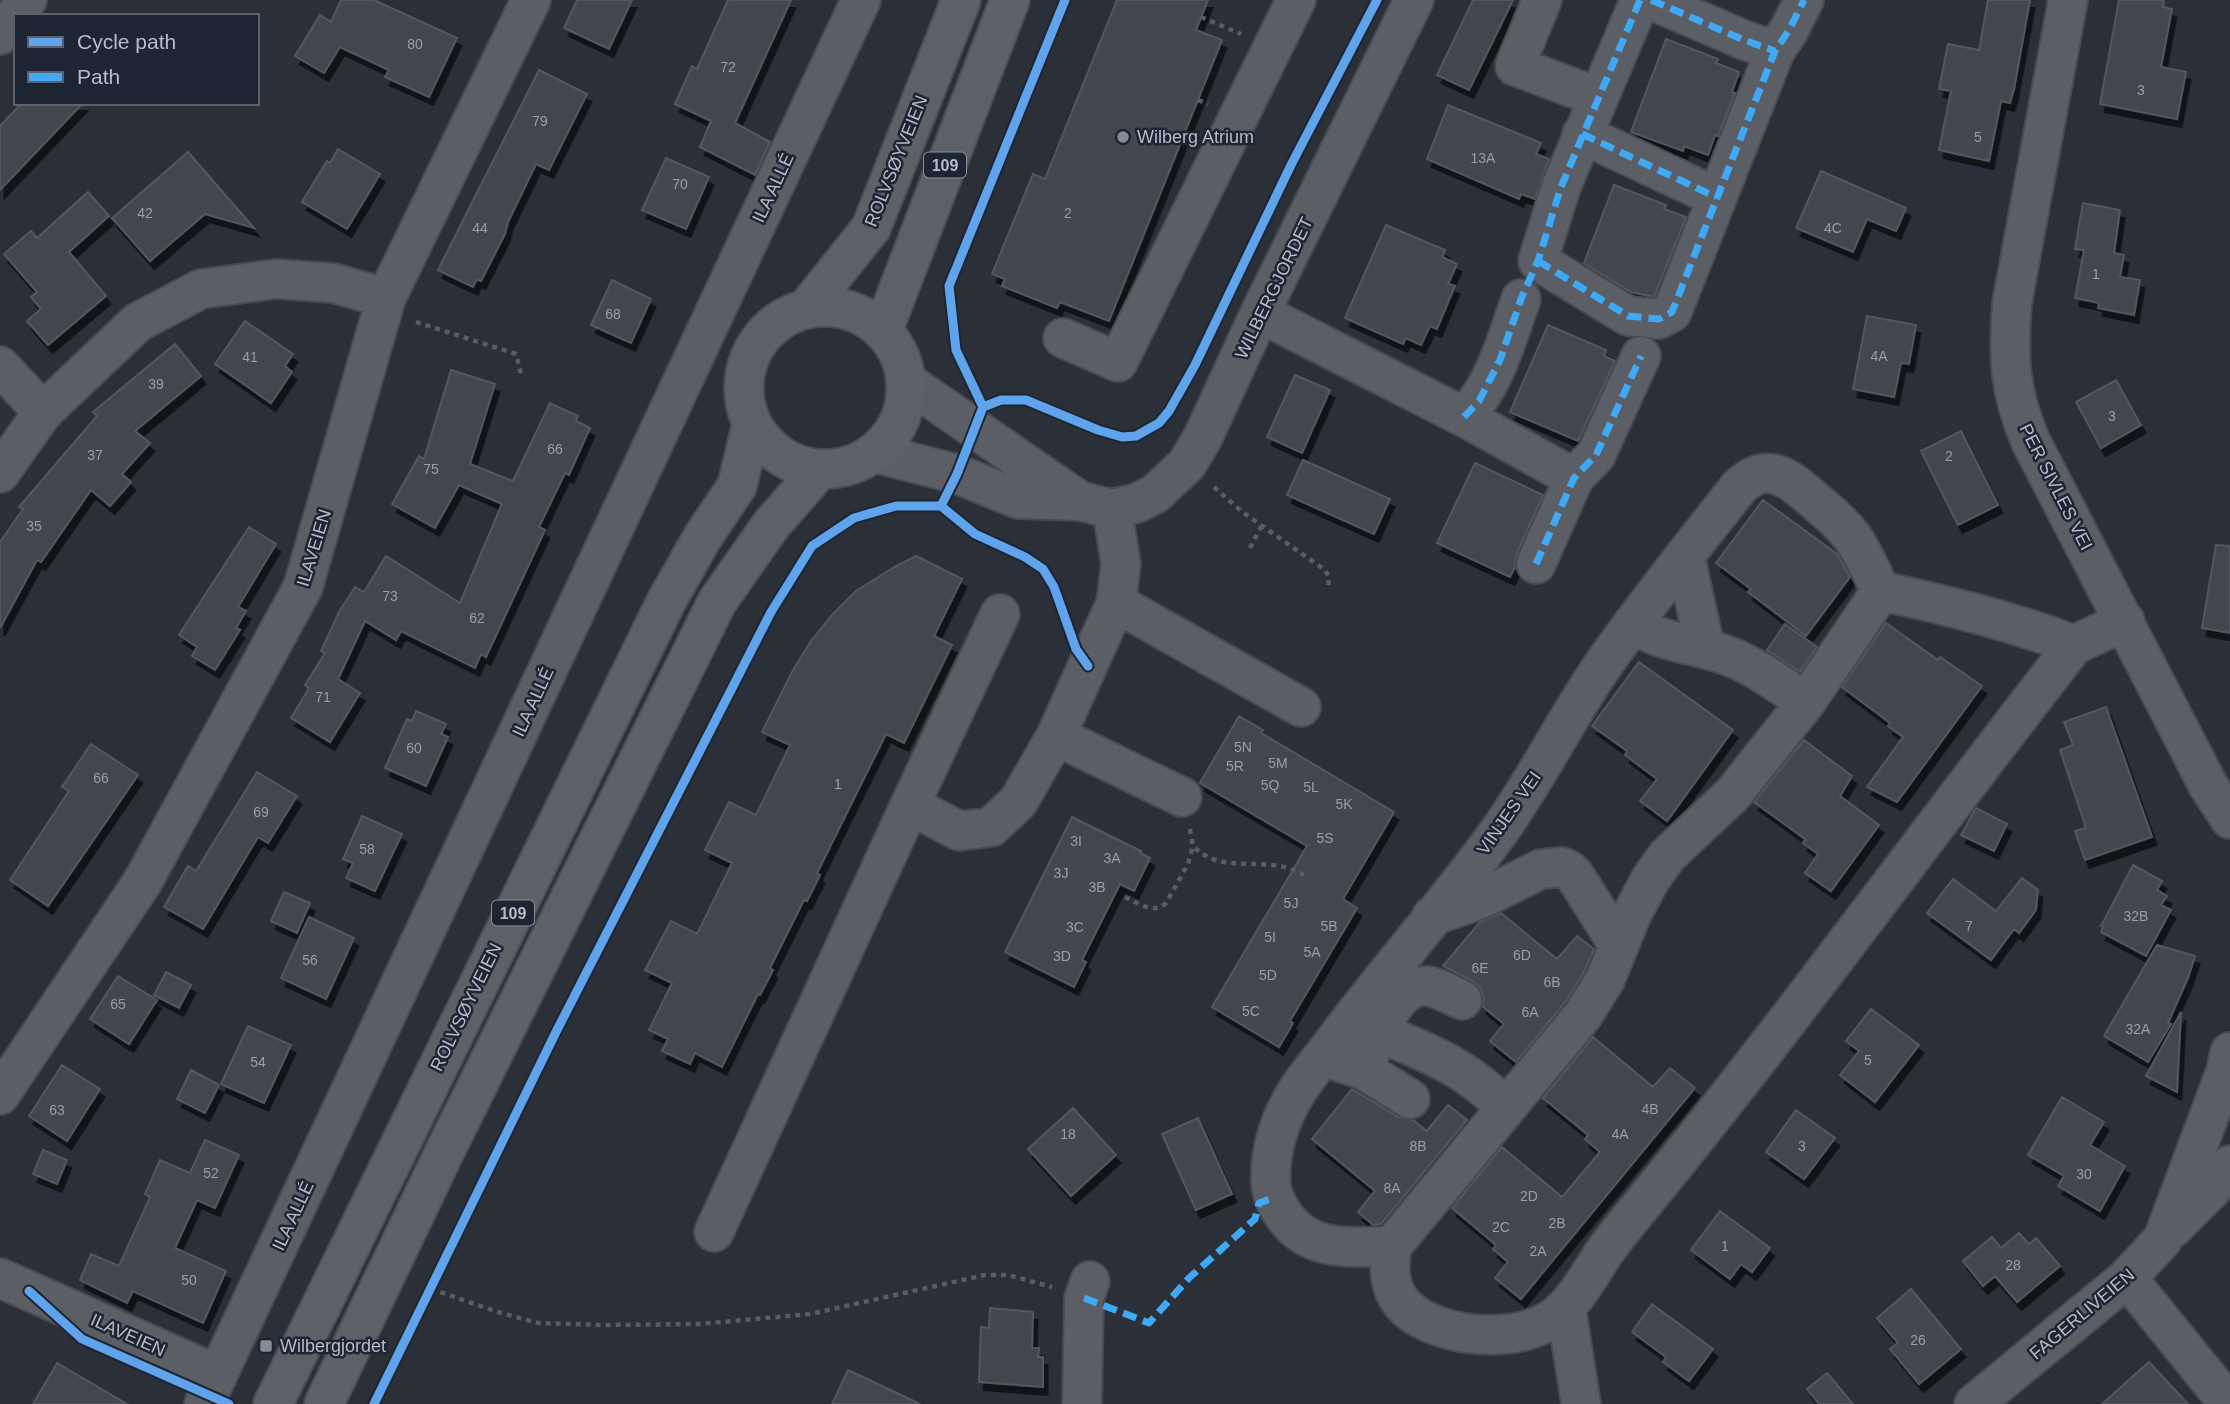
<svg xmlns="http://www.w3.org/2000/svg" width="2230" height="1404" viewBox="0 0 2230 1404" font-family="Helvetica,sans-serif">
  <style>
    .building { fill: #42464d; stroke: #53575f; stroke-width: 2; filter: url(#shadow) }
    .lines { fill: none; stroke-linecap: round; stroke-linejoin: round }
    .minor-casing { stroke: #474a51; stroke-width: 42 }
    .major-casing { stroke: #484c54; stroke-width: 42 }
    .path { stroke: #585d62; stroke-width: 4.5; stroke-dasharray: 5 5; stroke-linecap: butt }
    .minor { stroke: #5b5e65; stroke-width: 38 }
    .major { stroke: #5d6067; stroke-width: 38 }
    .quiet { stroke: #3fa9f5; stroke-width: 7; stroke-dasharray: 14 7; stroke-linecap: butt }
    .cycleway-casing { stroke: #1e2532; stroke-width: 13 }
    .cycleway { stroke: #60a3ed; stroke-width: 9 }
    .poi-dot { fill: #858a95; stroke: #1e2532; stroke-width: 2.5 }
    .labels { text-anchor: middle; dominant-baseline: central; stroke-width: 5; stroke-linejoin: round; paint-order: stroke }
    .number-label { font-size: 14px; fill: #989ea9 }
    .shield { fill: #1e2532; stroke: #888e9b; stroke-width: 2 }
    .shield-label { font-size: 16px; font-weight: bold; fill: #b5bbc8 }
    .poi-label { font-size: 18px; fill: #b5bbc8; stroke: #1e2532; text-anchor: start }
    .street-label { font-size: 18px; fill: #b5bbc8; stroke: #1e2532 }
  </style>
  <defs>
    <filter id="shadow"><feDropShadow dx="4.5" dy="8" stdDeviation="0" flood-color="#0009"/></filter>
  </defs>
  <rect width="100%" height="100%" fill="#2b2f37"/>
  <!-- building -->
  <path class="building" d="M 341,0 L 374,0 L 457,38 L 429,97 L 385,77 L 389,70 L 340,47 L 324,73 L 295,56 L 320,15 L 331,22 Z
    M 577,0 L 632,0 L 609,49 L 564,28 Z
    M 728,0 L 791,0 L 735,123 L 770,142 L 755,175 L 700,147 L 711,121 L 675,104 L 692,66 L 697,69 Z
    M 1117,0 L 1208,0 L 1196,30 L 1222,40 L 1109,321 L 1060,302 L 1057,308 L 1002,286 L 1005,279 L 992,274 L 1033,174 L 1045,179 Z
    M 1473,0 L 1513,0 L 1469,90 L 1437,75 Z
    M 1988,0 L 2030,0 L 2014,89 L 2010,103 L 2001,101 L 1989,161 L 1939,150 L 1951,91 L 1939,89 L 1948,44 L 1979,50 Z
    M 2119,0 L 2164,0 L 2163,7 L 2172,9 L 2161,67 L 2186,72 L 2177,119 L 2100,104 Z
    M 1666,39 L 1718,59 L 1716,63 L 1739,72 L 1732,92 L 1735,93 L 1718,136 L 1715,135 L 1708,155 L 1684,146 L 1683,151 L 1631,132 Z
    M 539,70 L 587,94 L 549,170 L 536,164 L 508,222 L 505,234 L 481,281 L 477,279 L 473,287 L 438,270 Z
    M 22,103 L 83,103 L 0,190 L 0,126 Z
    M 1448,105 L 1541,143 L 1536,154 L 1549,159 L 1535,199 L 1521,194 L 1519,199 L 1427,159 Z
    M 338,149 L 380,174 L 347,229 L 302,202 L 327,161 L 330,163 Z
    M 188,152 L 254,228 L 205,214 L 150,261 L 112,218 Z
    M 666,158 L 709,177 L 686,229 L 642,210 Z
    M 1821,171 L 1906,208 L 1896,231 L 1867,219 L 1853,252 L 1796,228 Z
    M 1614,185 L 1666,205 L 1664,209 L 1686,217 L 1654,297 L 1631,292 L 1584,263 Z
    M 88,192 L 109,216 L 69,252 L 106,296 L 48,345 L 27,321 L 41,309 L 31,297 L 37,292 L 4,254 L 31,231 L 37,238 Z
    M 2083,203 L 2120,210 L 2114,253 L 2124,255 L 2120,277 L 2140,280 L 2134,315 L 2098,308 L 2099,303 L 2075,298 L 2084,250 L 2075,249 Z
    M 1386,225 L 1445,250 L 1442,257 L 1457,264 L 1448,284 L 1455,286 L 1437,329 L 1430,326 L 1421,345 L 1406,338 L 1403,344 L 1345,318 Z
    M 612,280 L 651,299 L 631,343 L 591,325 Z
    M 1867,316 L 1916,325 L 1909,364 L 1901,363 L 1894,397 L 1853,389 Z
    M 245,321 L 293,354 L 285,366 L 292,372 L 271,403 L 215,364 Z
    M 1548,325 L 1606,350 L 1604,356 L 1615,361 L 1578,441 L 1510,412 Z
    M 175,344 L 201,376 L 135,431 L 150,443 L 122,474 L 131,482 L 110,506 L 91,490 L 41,562 L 37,560 L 0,628 L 0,542 L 23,509 L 19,507 L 97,416 L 93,412 Z
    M 451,370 L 495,384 L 470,464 L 513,481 L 550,403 L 578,416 L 576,421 L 590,428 L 569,475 L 565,473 L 539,527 L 545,530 L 486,657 L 481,654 L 475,668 L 401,631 L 396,640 L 365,621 L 338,679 L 360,693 L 330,742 L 291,718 L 309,688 L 305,685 L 325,653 L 321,651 L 339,612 L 355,587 L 364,592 L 386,556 L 460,603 L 502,504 L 459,485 L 435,528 L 392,504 L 419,456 L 424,459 Z
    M 1295,375 L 1330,390 L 1302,453 L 1267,437 Z
    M 2116,380 L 2141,425 L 2101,448 L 2076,402 Z
    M 1961,431 L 1998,505 L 1958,525 L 1921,451 Z
    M 1303,460 L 1390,499 L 1374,534 L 1287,495 Z
    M 1475,463 L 1543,495 L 1516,555 L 1515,567 L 1510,577 L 1437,543 Z
    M 1763,500 L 1837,554 L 1850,577 L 1806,636 L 1748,592 L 1751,589 L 1716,563 Z
    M 249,527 L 276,544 L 238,607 L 246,611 L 236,628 L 240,630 L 215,670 L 192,656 L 197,647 L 179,635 Z
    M 2216,545 L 2230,546 L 2230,633 L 2202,628 Z
    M 916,556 L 962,579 L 934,636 L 952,645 L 904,743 L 886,734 L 817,873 L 820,875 L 807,901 L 804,900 L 770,968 L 773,970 L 760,995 L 758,994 L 722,1067 L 695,1053 L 690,1064 L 662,1051 L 668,1039 L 649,1030 L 672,983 L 645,970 L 671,921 L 697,934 L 732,863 L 705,850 L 729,802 L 756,815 L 790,745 L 762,732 L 793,670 L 811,641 L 833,614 L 856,591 L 896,566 Z
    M 1886,623 L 1938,660 L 1940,657 L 1982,686 L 1897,802 L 1867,787 L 1903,737 L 1888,726 L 1890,723 L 1842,687 Z
    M 1785,624 L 1817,647 L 1800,672 L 1767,650 Z
    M 1639,662 L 1733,730 L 1667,821 L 1640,801 L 1657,779 L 1625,755 L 1627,751 L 1592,726 Z
    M 2106,707 L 2152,837 L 2085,860 L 2075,831 L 2086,828 L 2060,750 L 2073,745 L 2064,722 Z
    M 416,711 L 446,724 L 441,734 L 448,737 L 426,786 L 385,768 L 407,719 L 412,721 Z
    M 1239,716 L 1263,730 L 1261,733 L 1394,812 L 1343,899 L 1357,908 L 1290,1021 L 1293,1023 L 1279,1047 L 1212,1007 L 1307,846 L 1200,783 Z
    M 1804,740 L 1852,776 L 1840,796 L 1879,825 L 1831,891 L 1805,873 L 1818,854 L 1803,843 L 1805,839 L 1754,802 Z
    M 91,744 L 138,775 L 48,906 L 10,880 L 69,791 L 62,787 Z
    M 257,772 L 297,796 L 268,843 L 258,837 L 203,929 L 164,907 L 188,866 L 196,871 Z
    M 1976,808 L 2007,824 L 1994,851 L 1961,835 Z
    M 362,816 L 402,834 L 375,891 L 346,878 L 353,863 L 343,859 Z
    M 1072,817 L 1141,851 L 1140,853 L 1150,858 L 1134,891 L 1120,884 L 1082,960 L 1086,962 L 1074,987 L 1005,952 Z
    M 2133,865 L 2162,881 L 2157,890 L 2167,896 L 2161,905 L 2171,910 L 2146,956 L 2101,932 L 2103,927 L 2101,926 Z
    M 2022,878 L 2038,890 L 2036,910 L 2019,933 L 2014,929 L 1991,960 L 1927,913 L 1953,879 L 1996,911 Z
    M 284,892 L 310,903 L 297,933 L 271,921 Z
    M 1501,913 L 1557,959 L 1577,936 L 1594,949 L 1585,970 L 1566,1001 L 1516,1062 L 1490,1041 L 1504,1024 L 1482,1006 L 1484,998 L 1480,987 L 1471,980 L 1443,966 L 1480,922 Z
    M 309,917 L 354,938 L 326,999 L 281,978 Z
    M 2157,945 L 2195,956 L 2188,978 L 2168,1023 L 2171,1024 L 2148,1062 L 2104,1036 Z
    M 166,972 L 191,985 L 179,1008 L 154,995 Z
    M 118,976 L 157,1000 L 129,1044 L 90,1019 Z
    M 1871,1009 L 1919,1045 L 1875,1102 L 1840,1075 L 1859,1051 L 1846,1041 Z
    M 2181,1012 L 2177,1092 L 2146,1076 Z
    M 248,1026 L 291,1045 L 264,1103 L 221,1084 Z
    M 1593,1037 L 1653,1087 L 1670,1068 L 1695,1088 L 1521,1299 L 1495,1278 L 1508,1262 L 1493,1249 L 1496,1245 L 1452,1208 L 1502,1147 L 1562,1197 L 1600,1152 L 1585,1139 L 1588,1135 L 1543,1098 Z
    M 62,1065 L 100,1089 L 67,1141 L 29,1116 Z
    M 191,1070 L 219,1085 L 205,1113 L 177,1099 Z
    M 1352,1089 L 1398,1117 L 1413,1120 L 1427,1131 L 1448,1105 L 1467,1120 L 1381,1224 L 1373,1225 L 1358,1212 L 1375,1191 L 1312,1139 Z
    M 2062,1097 L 2104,1122 L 2090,1145 L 2125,1166 L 2100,1211 L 2058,1186 L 2064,1176 L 2028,1155 Z
    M 1073,1108 L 1116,1155 L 1071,1196 L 1028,1149 Z
    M 1796,1110 L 1835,1138 L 1804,1179 L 1766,1152 Z
    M 1198,1118 L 1232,1194 L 1196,1210 L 1162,1134 Z
    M 205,1140 L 239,1155 L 215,1208 L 197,1200 L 175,1248 L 226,1271 L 203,1323 L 133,1291 L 127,1303 L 80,1280 L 91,1254 L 119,1266 L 150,1197 L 145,1194 L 160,1160 L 190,1173 Z
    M 43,1150 L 67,1160 L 57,1184 L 33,1174 Z
    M 1720,1211 L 1770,1248 L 1752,1272 L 1741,1264 L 1730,1279 L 1691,1250 Z
    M 2019,1233 L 2029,1244 L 2036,1238 L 2060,1266 L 2017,1302 L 1995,1276 L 1983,1286 L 1963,1261 L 1992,1237 L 2001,1248 Z
    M 1911,1289 L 1961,1349 L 1919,1384 L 1890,1349 L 1898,1343 L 1877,1318 Z
    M 1652,1304 L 1713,1349 L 1689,1381 L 1663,1362 L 1666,1357 L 1632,1332 Z
    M 990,1308 L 1033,1312 L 1032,1348 L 1039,1348 L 1038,1357 L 1043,1357 L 1043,1387 L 979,1382 L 981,1327 L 989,1328 Z
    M 2149,1362 L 2188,1404 L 2102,1404 L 2130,1379 Z
    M 57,1363 L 127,1404 L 33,1404 Z
    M 848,1370 L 920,1404 L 832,1404 Z
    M 1827,1373 L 1853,1404 L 1819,1404 L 1807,1389 Z"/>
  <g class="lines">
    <!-- minor casing -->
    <g class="minor-casing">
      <path id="minor" d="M 1542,0 L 1515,66 L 1597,97
        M 1640,0 L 1561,187 L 1538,261 L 1628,316 L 1659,319 L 1672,312 L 1775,51 L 1789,30 L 1804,0
        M 1651,0 L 1744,40 L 1775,51
        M 2068,0 L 2012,303 C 2008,357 2009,391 2031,442 L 2208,785 L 2230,819
        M 0,35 L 27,0
        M 1582,134 L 1716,197
        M 1260,313 L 1464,417 L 1574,478
        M 1063,338 L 1118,362 L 1296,0
        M 0,366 L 43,412
        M 907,382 L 1080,501
        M 1464,417 C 1495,385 1506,341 1521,299
        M 875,453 L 957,474 L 1018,499 L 1080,501 L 1112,509 L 1137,503 L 1155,494 L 1187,464 L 1203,437 L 1260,313 L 1414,0
        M 0,473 L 43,412 L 138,322 L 201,289 L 276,279 L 333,283 L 386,298
        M 1685,556 L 1705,648
        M 1536,564 L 1574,478 L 1596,455 L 1641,356
        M 1881,591 L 1806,702 L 1733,794 L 1667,856 L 1650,880 L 1631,916 L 1605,980 L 1583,1015 L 1392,1246 C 1386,1278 1392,1303 1422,1319 C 1458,1338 1516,1342 1552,1319 C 1578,1301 1592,1268 1611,1243 C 1623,1227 1636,1212 1648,1197 C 1795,1017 1931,828 2074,645 L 2125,621
        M 1881,591 C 1946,605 2012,621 2074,645
        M 1116,603 L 1301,707
        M 1633,623 C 1660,644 1700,644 1731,657 C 1758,668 1782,686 1806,702
        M 1056,736 L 1182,797
        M 910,805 L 959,831 L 991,827 L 1018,802 L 1056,736 L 1116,603 L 1121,564 L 1112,509
        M 1432,916 L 1481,899 L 1541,869 L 1562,867 L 1569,870 L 1575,876 L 1619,946
        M 1379,1032 C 1432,1055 1465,1066 1506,1108
        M 1339,1062 L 1364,1070 L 1410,1099
        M 1364,1070 C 1372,1046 1394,983 1426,986 C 1438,987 1451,995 1462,1000
        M 0,1095 L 143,881 L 303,587 L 386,298 L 531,0
        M 2173,1228 L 2211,1190 L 2230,1165
        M 714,1232 L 910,805 L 1000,614
        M 1392,1246 C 1353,1247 1311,1253 1285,1217 C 1278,1207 1272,1197 1271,1184 C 1269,1153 1279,1120 1296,1093 C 1308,1073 1326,1054 1340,1034 C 1392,965 1450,900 1500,830 C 1537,778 1565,721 1601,668 C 1644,606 1692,547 1739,487 C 1768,459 1790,479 1814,500 C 1828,512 1842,523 1853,538 C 1864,554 1872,574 1881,591
        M 0,1278 L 218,1375
        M 2127,1278 L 2229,1404
        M 1566,1308 L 1581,1404
        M 204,1404 L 861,0
        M 1082,1404 L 1084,1298 L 1090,1281
        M 1974,1404 L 2127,1278 L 2163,1239 L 2226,1071 L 2230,1052"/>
    </g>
    <!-- major casing -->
    <g class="major-casing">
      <path id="major" d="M744 388a81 81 0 1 1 162 0a81 81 0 1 1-162 0Z
        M 807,308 L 871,228 L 961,0
        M 883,330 L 1010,0
        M 273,1404 L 666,602 L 702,538 L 737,486 L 752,424
        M 324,1404 L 444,1153 L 717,602 L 771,525 L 820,469"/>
    </g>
    <!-- path -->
    <path class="path" d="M 1201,17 L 1241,34
      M 1198,100 L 1208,104
      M 416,322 L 516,354 L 521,374
      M 1214,487 L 1241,511 L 1325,570 L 1329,577 L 1328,590
      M 1250,548 L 1262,525
      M 1190,829 L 1193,846 C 1216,869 1243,862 1272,865 C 1284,866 1294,870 1304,875
      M 1125,897 C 1139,903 1153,915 1166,903 L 1188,864 L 1193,846
      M 431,1289 L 501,1313 L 538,1323 L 603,1325 L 700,1324 L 810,1314 L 985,1275 L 1008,1275 L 1052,1287"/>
    <!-- minor -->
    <use href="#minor" class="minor"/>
    <!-- major -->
    <use href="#major" class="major"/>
    <!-- quiet -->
    <path class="quiet" d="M 1651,0 L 1744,40 L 1775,51
      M 1582,134 L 1716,197
      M 1538,261 L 1628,316 L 1659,319 L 1672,312 L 1775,51 L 1789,30 L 1804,0
      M 1464,417 L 1479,401 L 1500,360 L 1521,299 L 1538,261 L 1561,187 L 1640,0
      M 1536,564 L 1574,478 L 1596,455 L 1641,356
      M 1084,1298 L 1149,1323 L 1189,1278 L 1255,1219 L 1259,1203 L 1273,1198"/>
    <!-- cycleway casing -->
    <g class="cycleway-casing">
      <path id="cycleway" d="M 983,407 L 1001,400 L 1026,400 L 1098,430 L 1122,437 L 1136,436 L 1159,423 L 1169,411 L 1195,365 L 1291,165 L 1377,0
        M 941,506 L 975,534 L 1025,557 L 1043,569 L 1054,587 L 1076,649 L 1088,666
        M 29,1291 L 82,1339 L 229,1404
        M 374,1404 L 556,1032 L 771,612 L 812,546 L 854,518 L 896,506 L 941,506 L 957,474 L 983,407 L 956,350 L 949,286 L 1065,0"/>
    </g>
    <!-- cycleway -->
    <use href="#cycleway" class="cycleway"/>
  </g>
  <!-- markers -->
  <g class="poi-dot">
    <circle cx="1123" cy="137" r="7"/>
    <rect x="259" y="1339" width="14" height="14" rx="3.5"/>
  </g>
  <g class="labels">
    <!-- number labels -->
    <g class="number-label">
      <text x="415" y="44">80</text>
      <text x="728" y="67">72</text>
      <text x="2141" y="90">3</text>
      <text x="540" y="121">79</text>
      <text x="1978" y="137">5</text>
      <text x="1483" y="158">13A</text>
      <text x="680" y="184">70</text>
      <text x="145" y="213">42</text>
      <text x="1068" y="213">2</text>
      <text x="480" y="228">44</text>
      <text x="1833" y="228">4C</text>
      <text x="2096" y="274">1</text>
      <text x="613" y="314">68</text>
      <text x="1879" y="356">4A</text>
      <text x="250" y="357">41</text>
      <text x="156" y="384">39</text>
      <text x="2112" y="416">3</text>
      <text x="555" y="449">66</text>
      <text x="95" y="455">37</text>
      <text x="1949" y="456">2</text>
      <text x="431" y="469">75</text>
      <text x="34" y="526">35</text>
      <text x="390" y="596">73</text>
      <text x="477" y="618">62</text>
      <text x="323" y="697">71</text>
      <text x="1243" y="747">5N</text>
      <text x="414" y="748">60</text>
      <text x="1278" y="763">5M</text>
      <text x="1235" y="766">5R</text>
      <text x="101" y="778">66</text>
      <text x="838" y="784">1</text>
      <text x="1270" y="785">5Q</text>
      <text x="1311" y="787">5L</text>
      <text x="1344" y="804">5K</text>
      <text x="261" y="812">69</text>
      <text x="1325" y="838">5S</text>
      <text x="1076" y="841">3I</text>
      <text x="367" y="849">58</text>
      <text x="1112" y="858">3A</text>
      <text x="1061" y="873">3J</text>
      <text x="1097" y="887">3B</text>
      <text x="1291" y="903">5J</text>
      <text x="2136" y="916">32B</text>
      <text x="1329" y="926">5B</text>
      <text x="1969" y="926">7</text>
      <text x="1075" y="927">3C</text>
      <text x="1270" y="937">5I</text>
      <text x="1312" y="952">5A</text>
      <text x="1522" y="955">6D</text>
      <text x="1062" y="956">3D</text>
      <text x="310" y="960">56</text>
      <text x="1480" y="968">6E</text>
      <text x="1268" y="975">5D</text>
      <text x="1552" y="982">6B</text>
      <text x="118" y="1004">65</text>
      <text x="1251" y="1011">5C</text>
      <text x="1530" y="1012">6A</text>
      <text x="2138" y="1029">32A</text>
      <text x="1868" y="1060">5</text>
      <text x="258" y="1062">54</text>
      <text x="1650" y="1109">4B</text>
      <text x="57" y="1110">63</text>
      <text x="1068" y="1134">18</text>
      <text x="1620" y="1134">4A</text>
      <text x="1418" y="1146">8B</text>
      <text x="1802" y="1146">3</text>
      <text x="211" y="1173">52</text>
      <text x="2084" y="1174">30</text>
      <text x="1392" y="1188">8A</text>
      <text x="1529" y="1196">2D</text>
      <text x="1557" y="1223">2B</text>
      <text x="1501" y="1227">2C</text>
      <text x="1725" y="1246">1</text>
      <text x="1538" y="1251">2A</text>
      <text x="2013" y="1265">28</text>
      <text x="189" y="1280">50</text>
      <text x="1918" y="1340">26</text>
    </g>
    <!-- shield labels -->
    <g class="shield">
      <rect x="924" y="152.5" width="42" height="25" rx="5"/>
      <rect x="492" y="900.5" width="42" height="25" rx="5"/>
    </g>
    <g class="shield-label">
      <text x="945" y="165">109</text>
      <text x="513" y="913">109</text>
    </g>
    <!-- poi labels -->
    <g class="poi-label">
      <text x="1137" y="137">Wilberg Atrium</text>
      <text x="280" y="1346">Wilbergjordet</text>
    </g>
    <!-- street labels -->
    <g class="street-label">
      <text transform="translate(896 161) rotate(-68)">ROLVSØYVEIEN</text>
      <text transform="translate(773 188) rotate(-65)">ILA ALLÉ</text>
      <text transform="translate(1274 288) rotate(-64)">WILBERGJORDET</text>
      <text transform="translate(2056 487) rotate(63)">PER SIVLES VEI</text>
      <text transform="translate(314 548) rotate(-73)">ILAVEIEN</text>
      <text transform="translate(533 702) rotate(-65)">ILA ALLÉ</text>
      <text transform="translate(1509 813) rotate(-55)">VINJES VEI</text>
      <text transform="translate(466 1007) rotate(-64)">ROLVSØYVEIEN</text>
      <text transform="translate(293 1216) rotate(-65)">ILA ALLÉ</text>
      <text transform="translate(2082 1314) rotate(-40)">FAGERLIVEIEN</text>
      <text transform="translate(128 1335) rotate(24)">ILAVEIEN</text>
    </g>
  </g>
  <!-- legend -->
  <rect x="14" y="14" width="245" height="91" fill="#1e2532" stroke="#5a616e" stroke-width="2"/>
  <rect x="28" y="37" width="35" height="10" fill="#60a3ed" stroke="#5a616e" stroke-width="2"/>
  <text x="77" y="49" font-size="21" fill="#b5bbc8">Cycle path</text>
  <rect x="28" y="72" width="35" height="10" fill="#3fa9f5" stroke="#5a616e" stroke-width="2"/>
  <text x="77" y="84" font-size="21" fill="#b5bbc8">Path</text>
</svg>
